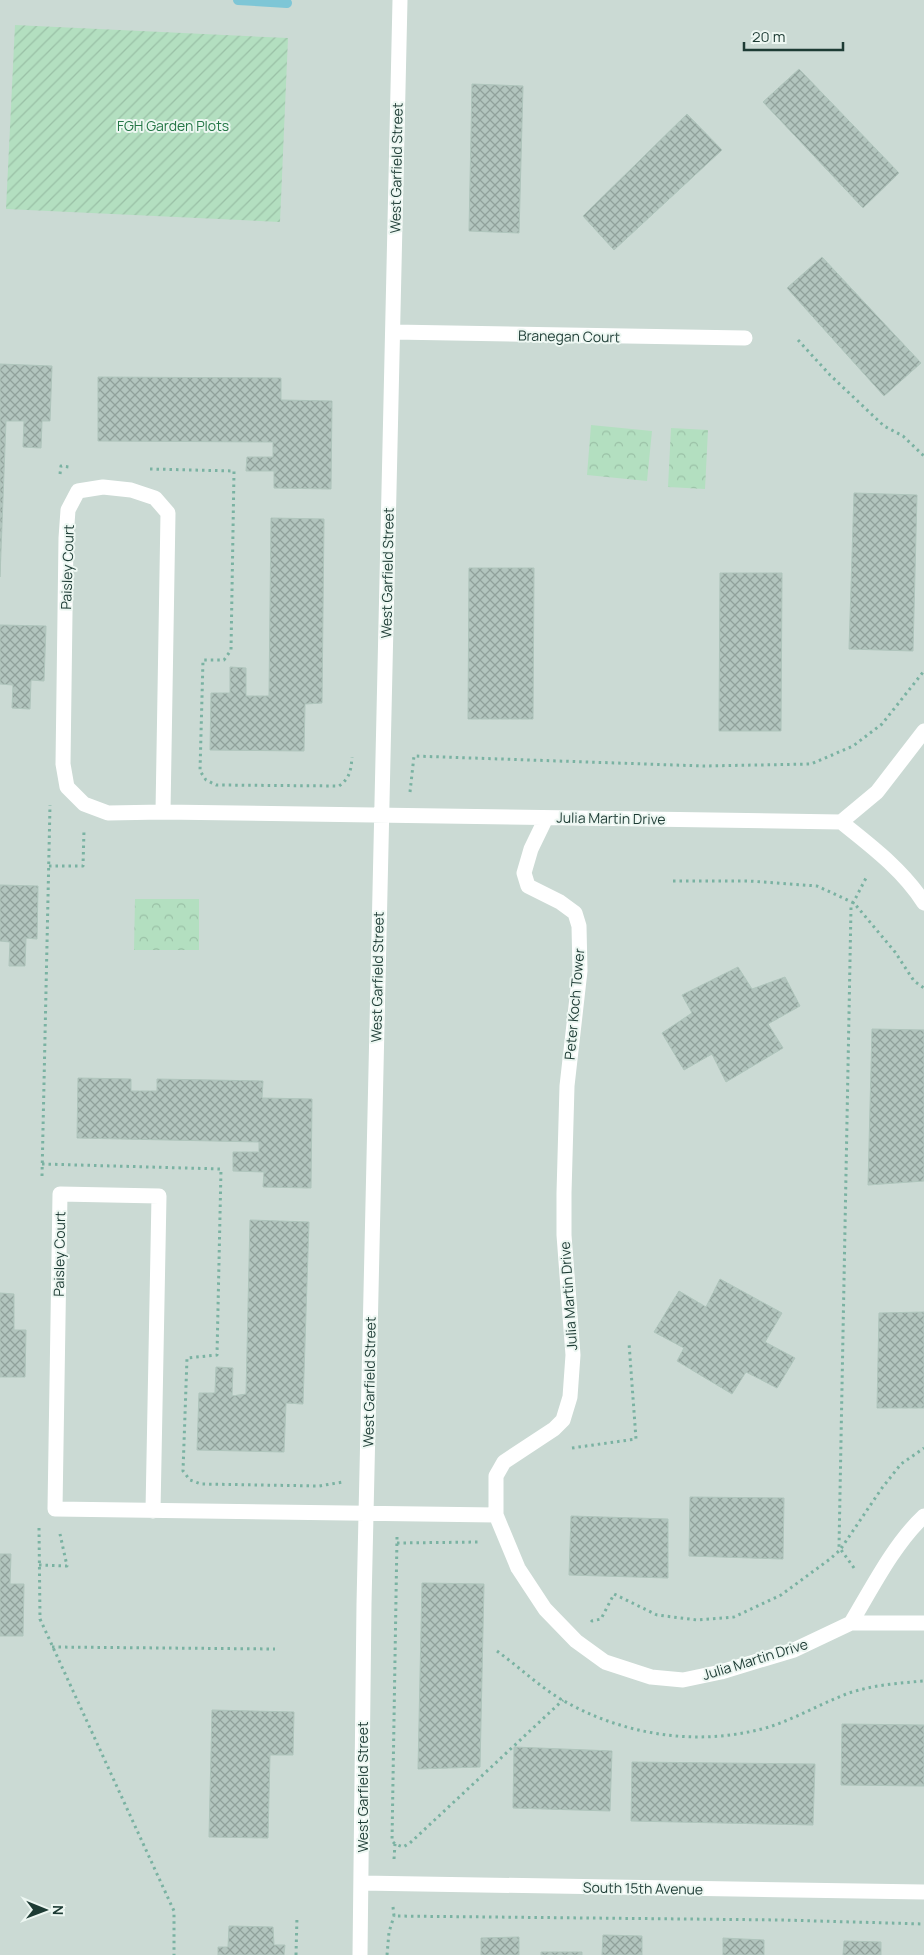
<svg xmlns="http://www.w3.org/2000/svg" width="924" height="1955" viewBox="0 0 924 1955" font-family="Manrope,sans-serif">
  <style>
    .built { fill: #cbdad4 }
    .park { fill: url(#park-crowns) }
    .garden { fill: url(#garden-furrows) }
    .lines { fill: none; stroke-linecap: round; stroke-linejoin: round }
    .stream { stroke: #7ec6d6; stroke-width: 10 }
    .building { fill: url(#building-cross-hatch); stroke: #afc5bc }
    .path { stroke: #7ab2a2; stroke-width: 3; stroke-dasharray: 2.5 4; stroke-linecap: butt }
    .street { stroke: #fff; stroke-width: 15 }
    .labels { text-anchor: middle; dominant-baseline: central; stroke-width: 4; stroke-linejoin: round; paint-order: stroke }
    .park-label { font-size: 14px; fill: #247646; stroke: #edf7f2 }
    .street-label { font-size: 14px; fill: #1d3b34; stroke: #edf7f2 }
  </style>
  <defs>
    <pattern id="park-crowns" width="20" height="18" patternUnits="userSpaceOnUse" patternTransform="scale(1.25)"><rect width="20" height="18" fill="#b3dfc0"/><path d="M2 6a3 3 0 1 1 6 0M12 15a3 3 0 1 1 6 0" fill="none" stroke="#9ac0a6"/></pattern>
    <pattern id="garden-furrows" width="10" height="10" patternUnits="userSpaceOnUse" patternTransform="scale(1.25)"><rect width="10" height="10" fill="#b3dfc0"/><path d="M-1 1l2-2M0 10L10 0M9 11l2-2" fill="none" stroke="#9ac0a6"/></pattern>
    <pattern id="building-cross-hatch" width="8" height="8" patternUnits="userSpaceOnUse" patternTransform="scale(1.25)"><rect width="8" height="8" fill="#b2c5be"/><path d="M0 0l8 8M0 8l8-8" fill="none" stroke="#90a19b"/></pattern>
  </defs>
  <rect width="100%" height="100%" fill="#ddebe5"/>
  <!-- built -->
  <path class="built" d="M 0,0 L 924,0 L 924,1955 L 0,1955 Z"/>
  <!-- park -->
  <path class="park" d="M 591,425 L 652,431 L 647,481 L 587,475 Z
    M 671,428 L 708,430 L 705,489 L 668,487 Z
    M 135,899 L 199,899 L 199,950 L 134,950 Z"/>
  <!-- garden -->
  <path class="garden" d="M 15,25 L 288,38 L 280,222 L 6,209 Z"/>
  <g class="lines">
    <!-- stream -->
    <path class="stream" d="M 238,0 L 287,3"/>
  </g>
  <!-- building -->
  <path class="building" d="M 799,69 L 899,173 L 863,208 L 763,102 Z
    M 472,84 L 523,86 L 519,233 L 469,231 Z
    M 687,114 L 722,150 L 614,250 L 583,216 Z
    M 822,257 L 921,363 L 884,396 L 787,288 Z
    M 0,364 L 52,366 L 50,421 L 42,421 L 41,448 L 23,447 L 24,421 L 6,421 L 0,577 Z
    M 98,377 L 281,378 L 281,400 L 332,401 L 331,489 L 274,488 L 274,471 L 246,471 L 247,457 L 273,457 L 273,442 L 98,441 Z
    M 854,493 L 917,495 L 913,651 L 849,649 Z
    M 271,518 L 324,519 L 322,703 L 305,704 L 304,751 L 210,750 L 211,693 L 230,693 L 230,667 L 246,668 L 246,696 L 269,696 Z
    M 469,568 L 534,568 L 533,719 L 468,719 Z
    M 720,573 L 782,573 L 781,731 L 719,731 Z
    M 0,625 L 46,626 L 44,681 L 31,680 L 30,709 L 12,708 L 13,685 L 0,684 Z
    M 0,885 L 38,886 L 37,939 L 26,938 L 25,966 L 9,966 L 10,942 L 0,941 Z
    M 738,967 L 752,989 L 785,977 L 800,1006 L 768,1024 L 783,1048 L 726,1082 L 712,1054 L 684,1070 L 662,1033 L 692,1013 L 682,995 Z
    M 872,1029 L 924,1030 L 924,1181 L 868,1185 Z
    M 78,1078 L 131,1079 L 131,1091 L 157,1091 L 157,1079 L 263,1081 L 262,1098 L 312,1099 L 311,1188 L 263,1187 L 264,1172 L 233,1171 L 233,1152 L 259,1152 L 259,1142 L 77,1138 Z
    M 250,1220 L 309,1222 L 303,1404 L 286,1403 L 284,1452 L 197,1450 L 199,1393 L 215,1393 L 216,1367 L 233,1368 L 232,1396 L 246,1394 Z
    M 720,1279 L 782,1313 L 765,1342 L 795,1358 L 777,1388 L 746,1372 L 732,1394 L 677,1361 L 684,1348 L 654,1332 L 679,1291 L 706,1307 Z
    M 0,1293 L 14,1294 L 14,1330 L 26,1330 L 25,1377 L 0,1377 Z
    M 924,1312 L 924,1408 L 877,1408 L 879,1313 Z
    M 690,1497 L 784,1498 L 783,1559 L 689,1556 Z
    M 571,1516 L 668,1519 L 668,1578 L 569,1575 Z
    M 0,1554 L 11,1554 L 10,1584 L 24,1584 L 23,1636 L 0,1636 Z
    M 422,1583 L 484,1584 L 480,1767 L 418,1769 Z
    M 212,1710 L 294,1712 L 293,1755 L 270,1755 L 268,1838 L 209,1837 Z
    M 842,1724 L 924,1725 L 924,1786 L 841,1785 Z
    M 514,1747 L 612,1751 L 610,1811 L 513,1808 Z
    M 632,1762 L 815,1764 L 813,1825 L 631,1821 Z
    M 229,1926 L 273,1927 L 274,1945 L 285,1945 L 284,1955 L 218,1955 L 218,1947 L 228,1947 Z
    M 603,1935 L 642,1936 L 642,1955 L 602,1955 Z
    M 519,1937 L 519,1955 L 481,1955 L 481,1938 Z
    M 723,1938 L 764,1940 L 764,1955 L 723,1955 Z
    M 844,1941 L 881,1942 L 881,1955 L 843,1955 Z
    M 541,1952 L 582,1952 L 582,1955 L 541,1955 Z"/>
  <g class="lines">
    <!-- path -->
    <path class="path" d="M 798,340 L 830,375 L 884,426 L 903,436 L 924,456
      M 150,469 L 234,471 L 231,650 L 224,660 L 203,660 L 200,771 L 206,780 L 216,785 L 339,786 C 350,778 351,770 352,757
      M 60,474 L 61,466 L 69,467
      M 410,792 L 414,756 L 703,766 L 811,764 L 853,746 L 882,724 L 924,671
      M 49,866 L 83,866 L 84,830
      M 673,881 L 749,881 L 817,886 L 854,903 L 895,952 L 914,981 L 924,988
      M 42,1164 L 221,1169 L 217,1355 L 187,1358 L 183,1471 L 190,1480 L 201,1484 L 319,1486 L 343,1482
      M 42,1176 L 50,805
      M 572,1448 L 636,1439 L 629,1343
      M 39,1528 L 40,1619 L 174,1911 L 174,1955
      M 397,1537 L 392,1841 L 395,1844 L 403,1847 L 410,1843 L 563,1700
      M 397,1543 L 481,1542
      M 39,1565 L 67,1566 L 60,1534
      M 854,1568 L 839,1547 L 851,907 L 867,876
      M 591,1620 L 592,1621 L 601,1619 L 614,1594 L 657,1615 L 697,1620 L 734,1617 L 781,1595 L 830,1559 L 840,1550 L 882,1488 L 901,1464 L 924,1448
      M 52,1647 L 275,1649
      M 497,1651 C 519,1667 541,1688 564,1701 C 626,1736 700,1747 769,1727 C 797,1718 822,1703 849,1693 C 873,1685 899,1683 924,1681
      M 394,1859 L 395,1844
      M 393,1907 L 394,1916 L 782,1920 L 924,1924
      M 296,1955 L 297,1916
      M 387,1955 L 389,1932 L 394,1916"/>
    <!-- street -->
    <path class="street" d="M 393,332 L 745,338
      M 103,487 L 131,490 L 155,498 L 168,513 L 163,812 L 108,813 L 84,804 L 67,787 L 63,764 L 66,538 L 68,510 L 78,491 Z
      M 924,731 L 877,792 L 841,822 C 871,846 903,870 924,903
      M 163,812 L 841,822
      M 546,818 L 531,849 L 524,873 L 528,886 L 560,902 L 575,913 L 579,926 L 580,971 L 567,1086 L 564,1193 L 564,1235 L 573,1355 L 570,1397 L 563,1420 L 554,1429 L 504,1462 L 496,1476 L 496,1515 L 518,1568 L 545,1609 L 576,1641 L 605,1662 L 651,1677 L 683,1680 L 721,1672 L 794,1650 L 851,1623
      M 153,1511 L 159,1196 L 60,1194 L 55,1509 C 202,1512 349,1514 496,1515
      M 924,1516 C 894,1544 872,1588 851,1623 L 924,1623
      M 361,1883 L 924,1892
      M 360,1955 L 364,1604 L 400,0"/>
  </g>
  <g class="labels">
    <!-- park labels -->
    <g class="park-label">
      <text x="173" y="125">FGH Garden Plots</text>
    </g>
    <!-- street labels -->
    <g class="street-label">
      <text transform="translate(396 168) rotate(-89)">West Garfield Street</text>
      <text transform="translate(569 336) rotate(1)">Branegan Court</text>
      <text transform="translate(67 567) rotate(-88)">Paisley Court</text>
      <text transform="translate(387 573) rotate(-89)">West Garfield Street</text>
      <text transform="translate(611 818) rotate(1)">Julia Martin Drive</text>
      <text transform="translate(377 977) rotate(-89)">West Garfield Street</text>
      <text transform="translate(574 1004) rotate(-85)">Peter Koch Tower</text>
      <text transform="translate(59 1254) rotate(-89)">Paisley Court</text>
      <text transform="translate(568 1296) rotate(-94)">Julia Martin Drive</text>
      <text transform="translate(369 1382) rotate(-89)">West Garfield Street</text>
      <text transform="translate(755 1659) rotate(-17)">Julia Martin Drive</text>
      <text transform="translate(362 1787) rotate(-90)">West Garfield Street</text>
      <text transform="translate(643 1888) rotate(1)">South 15th Avenue</text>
    </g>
  </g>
  <!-- north arrow -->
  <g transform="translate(45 1910) rotate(91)" stroke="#edf7f2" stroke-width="4" paint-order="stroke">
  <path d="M0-4L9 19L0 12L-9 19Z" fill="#1d3b34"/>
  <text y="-8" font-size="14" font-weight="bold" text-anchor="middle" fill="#1d3b34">N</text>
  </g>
  <!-- scale -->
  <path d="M744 42v8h99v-8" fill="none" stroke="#1d3b34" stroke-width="2.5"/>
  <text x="752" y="42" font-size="15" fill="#1d3b34" stroke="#edf7f2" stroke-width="4" paint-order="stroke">20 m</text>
</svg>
